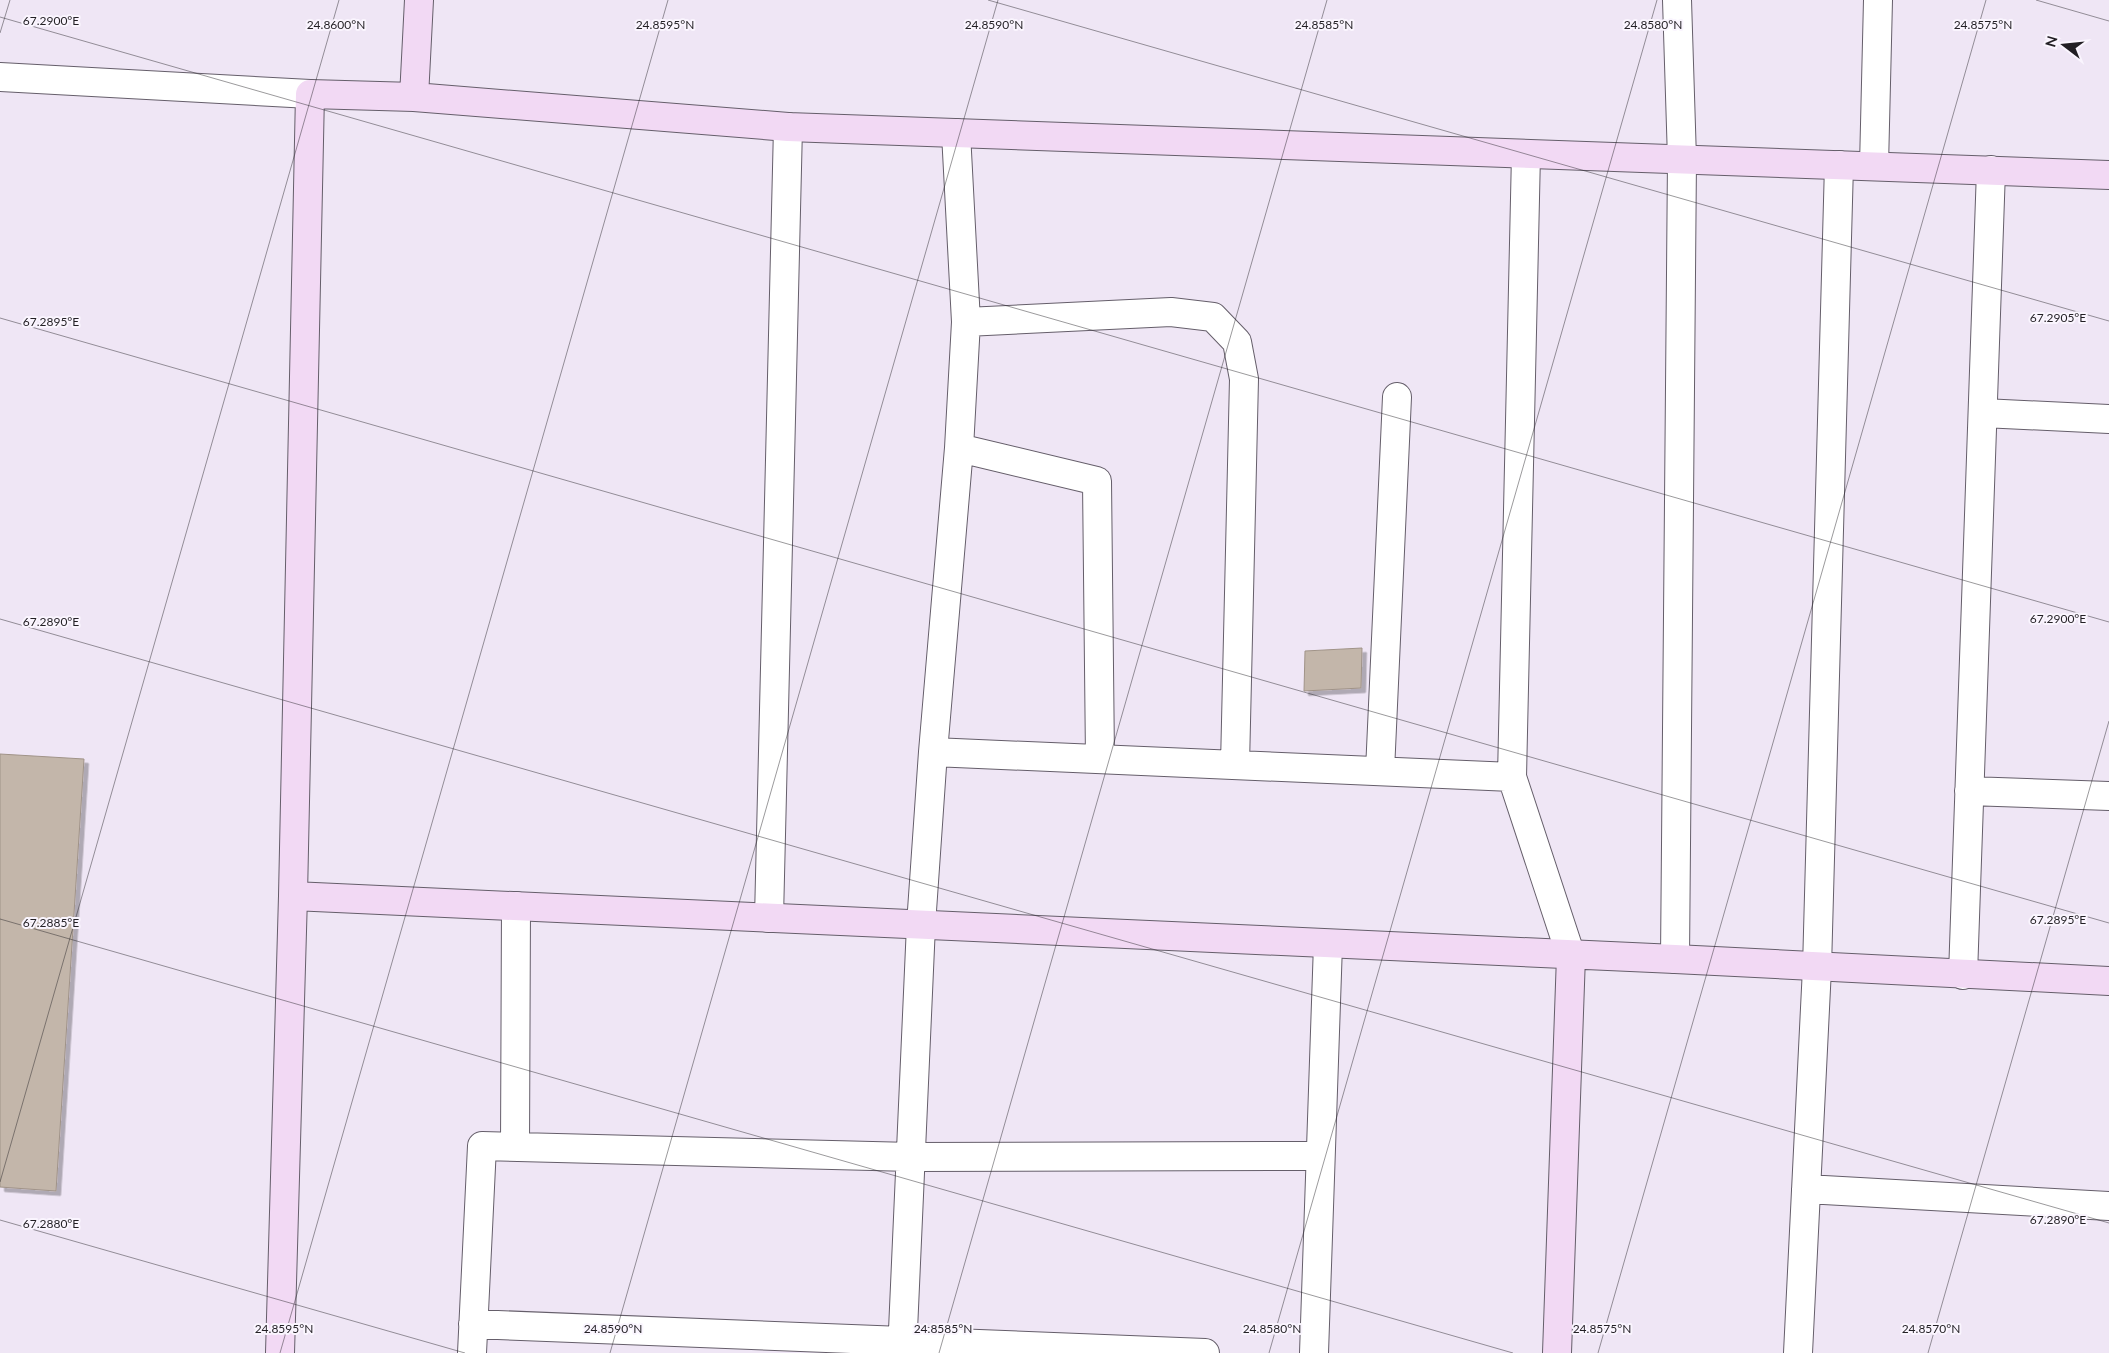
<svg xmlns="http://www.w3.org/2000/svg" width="2109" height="1353" viewBox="0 0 2109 1353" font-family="Lato,sans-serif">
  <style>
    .building { fill: #c3b6aa; stroke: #a09388; filter: url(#shadow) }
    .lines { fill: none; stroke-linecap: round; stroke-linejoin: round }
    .street-casing { stroke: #655e6a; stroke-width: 30 }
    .secondary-casing { stroke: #655e6a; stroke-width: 30 }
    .street { stroke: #fff; stroke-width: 28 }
    .secondary { stroke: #f2d9f4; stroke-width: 28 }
    .ticks { fill: none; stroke: #221f24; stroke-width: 1; stroke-opacity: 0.45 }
    .ticks-label { font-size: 12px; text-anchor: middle; fill: #221f24; stroke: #faf5fe; stroke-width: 4; stroke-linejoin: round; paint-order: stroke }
  </style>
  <defs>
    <filter id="shadow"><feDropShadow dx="4.5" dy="4.5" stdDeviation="0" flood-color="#0004"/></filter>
  </defs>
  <rect width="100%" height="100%" fill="#efe6f5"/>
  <!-- building -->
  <path class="building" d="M 1362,648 L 1361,688 L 1304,691 L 1305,651 Z
    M 0,754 L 84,759 L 56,1191 L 0,1187 Z"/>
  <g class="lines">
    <!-- street casing -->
    <g class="street-casing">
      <path id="street" d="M 0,77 L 310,94
        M 1526,154 L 1512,777 L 1571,956
        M 1874,166 L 1878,0
        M 966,322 L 1171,312 L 1213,317 L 1237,342 L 1244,379 L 1235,765
        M 1983,413 L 2109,419
        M 959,448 L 1097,481 L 1100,759
        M 933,752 L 1512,777
        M 1380,771 L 1397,397
        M 1969,791 L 2109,796
        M 769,918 L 788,127
        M 1675,959 L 1682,159 L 1677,0
        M 1963,975 L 1991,170
        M 515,1147 L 516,906
        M 1806,1189 L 2109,1206
        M 473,1324 L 1205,1353
        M 472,1353 L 482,1146 L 912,1157 L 1320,1156
        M 902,1353 L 921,925 L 933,752 L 959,448 L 966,322 L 956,133
        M 1314,1353 L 1328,944
        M 1798,1353 L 1817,968 L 1839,165"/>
    </g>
    <!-- secondary casing -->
    <g class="secondary-casing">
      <path id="secondary" d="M 414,97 L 419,0
        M 293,896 L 1675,959 L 2109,981
        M 280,1353 L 293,896 L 310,94 L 414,97 L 788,127 L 2109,175
        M 1557,1353 L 1571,956"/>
    </g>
    <!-- street -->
    <use href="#street" class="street"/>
    <!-- secondary -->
    <use href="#secondary" class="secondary"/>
  </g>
  <!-- ticks -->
  <path class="ticks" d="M 988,0 L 2109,321M 2036,0 L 2109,21M 0,17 L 2109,622M 0,33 L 10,0M 0,318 L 2109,923M 0,619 L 2109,1223M 0,919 L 1513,1353M 0,1182 L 339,0M 0,1220 L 465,1353M 280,1353 L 668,0M 610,1353 L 998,0M 939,1353 L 1327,0M 1269,1353 L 1657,0M 1598,1353 L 1986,0M 1928,1353 L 2109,721"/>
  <g class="ticks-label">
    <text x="51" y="25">67.2900°E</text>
    <text x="336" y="29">24.8600°N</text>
    <text x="665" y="29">24.8595°N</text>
    <text x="994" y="29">24.8590°N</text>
    <text x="1324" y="29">24.8585°N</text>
    <text x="1653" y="29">24.8580°N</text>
    <text x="1983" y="29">24.8575°N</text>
    <text x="2058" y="322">67.2905°E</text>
    <text x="51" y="326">67.2895°E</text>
    <text x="2058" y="623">67.2900°E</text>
    <text x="51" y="626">67.2890°E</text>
    <text x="2058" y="924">67.2895°E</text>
    <text x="51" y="927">67.2885°E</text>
    <text x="2058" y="1224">67.2890°E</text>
    <text x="51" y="1228">67.2880°E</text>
    <text x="284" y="1333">24.8595°N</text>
    <text x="613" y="1333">24.8590°N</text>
    <text x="943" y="1333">24.8585°N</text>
    <text x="1272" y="1333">24.8580°N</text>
    <text x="1602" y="1333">24.8575°N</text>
    <text x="1931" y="1333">24.8570°N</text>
  </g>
  <!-- north arrow -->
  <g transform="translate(2064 45) rotate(286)" stroke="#faf5fe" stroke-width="4" paint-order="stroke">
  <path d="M0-4L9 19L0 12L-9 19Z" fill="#221f24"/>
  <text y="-8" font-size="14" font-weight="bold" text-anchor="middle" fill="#221f24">N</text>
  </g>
</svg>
